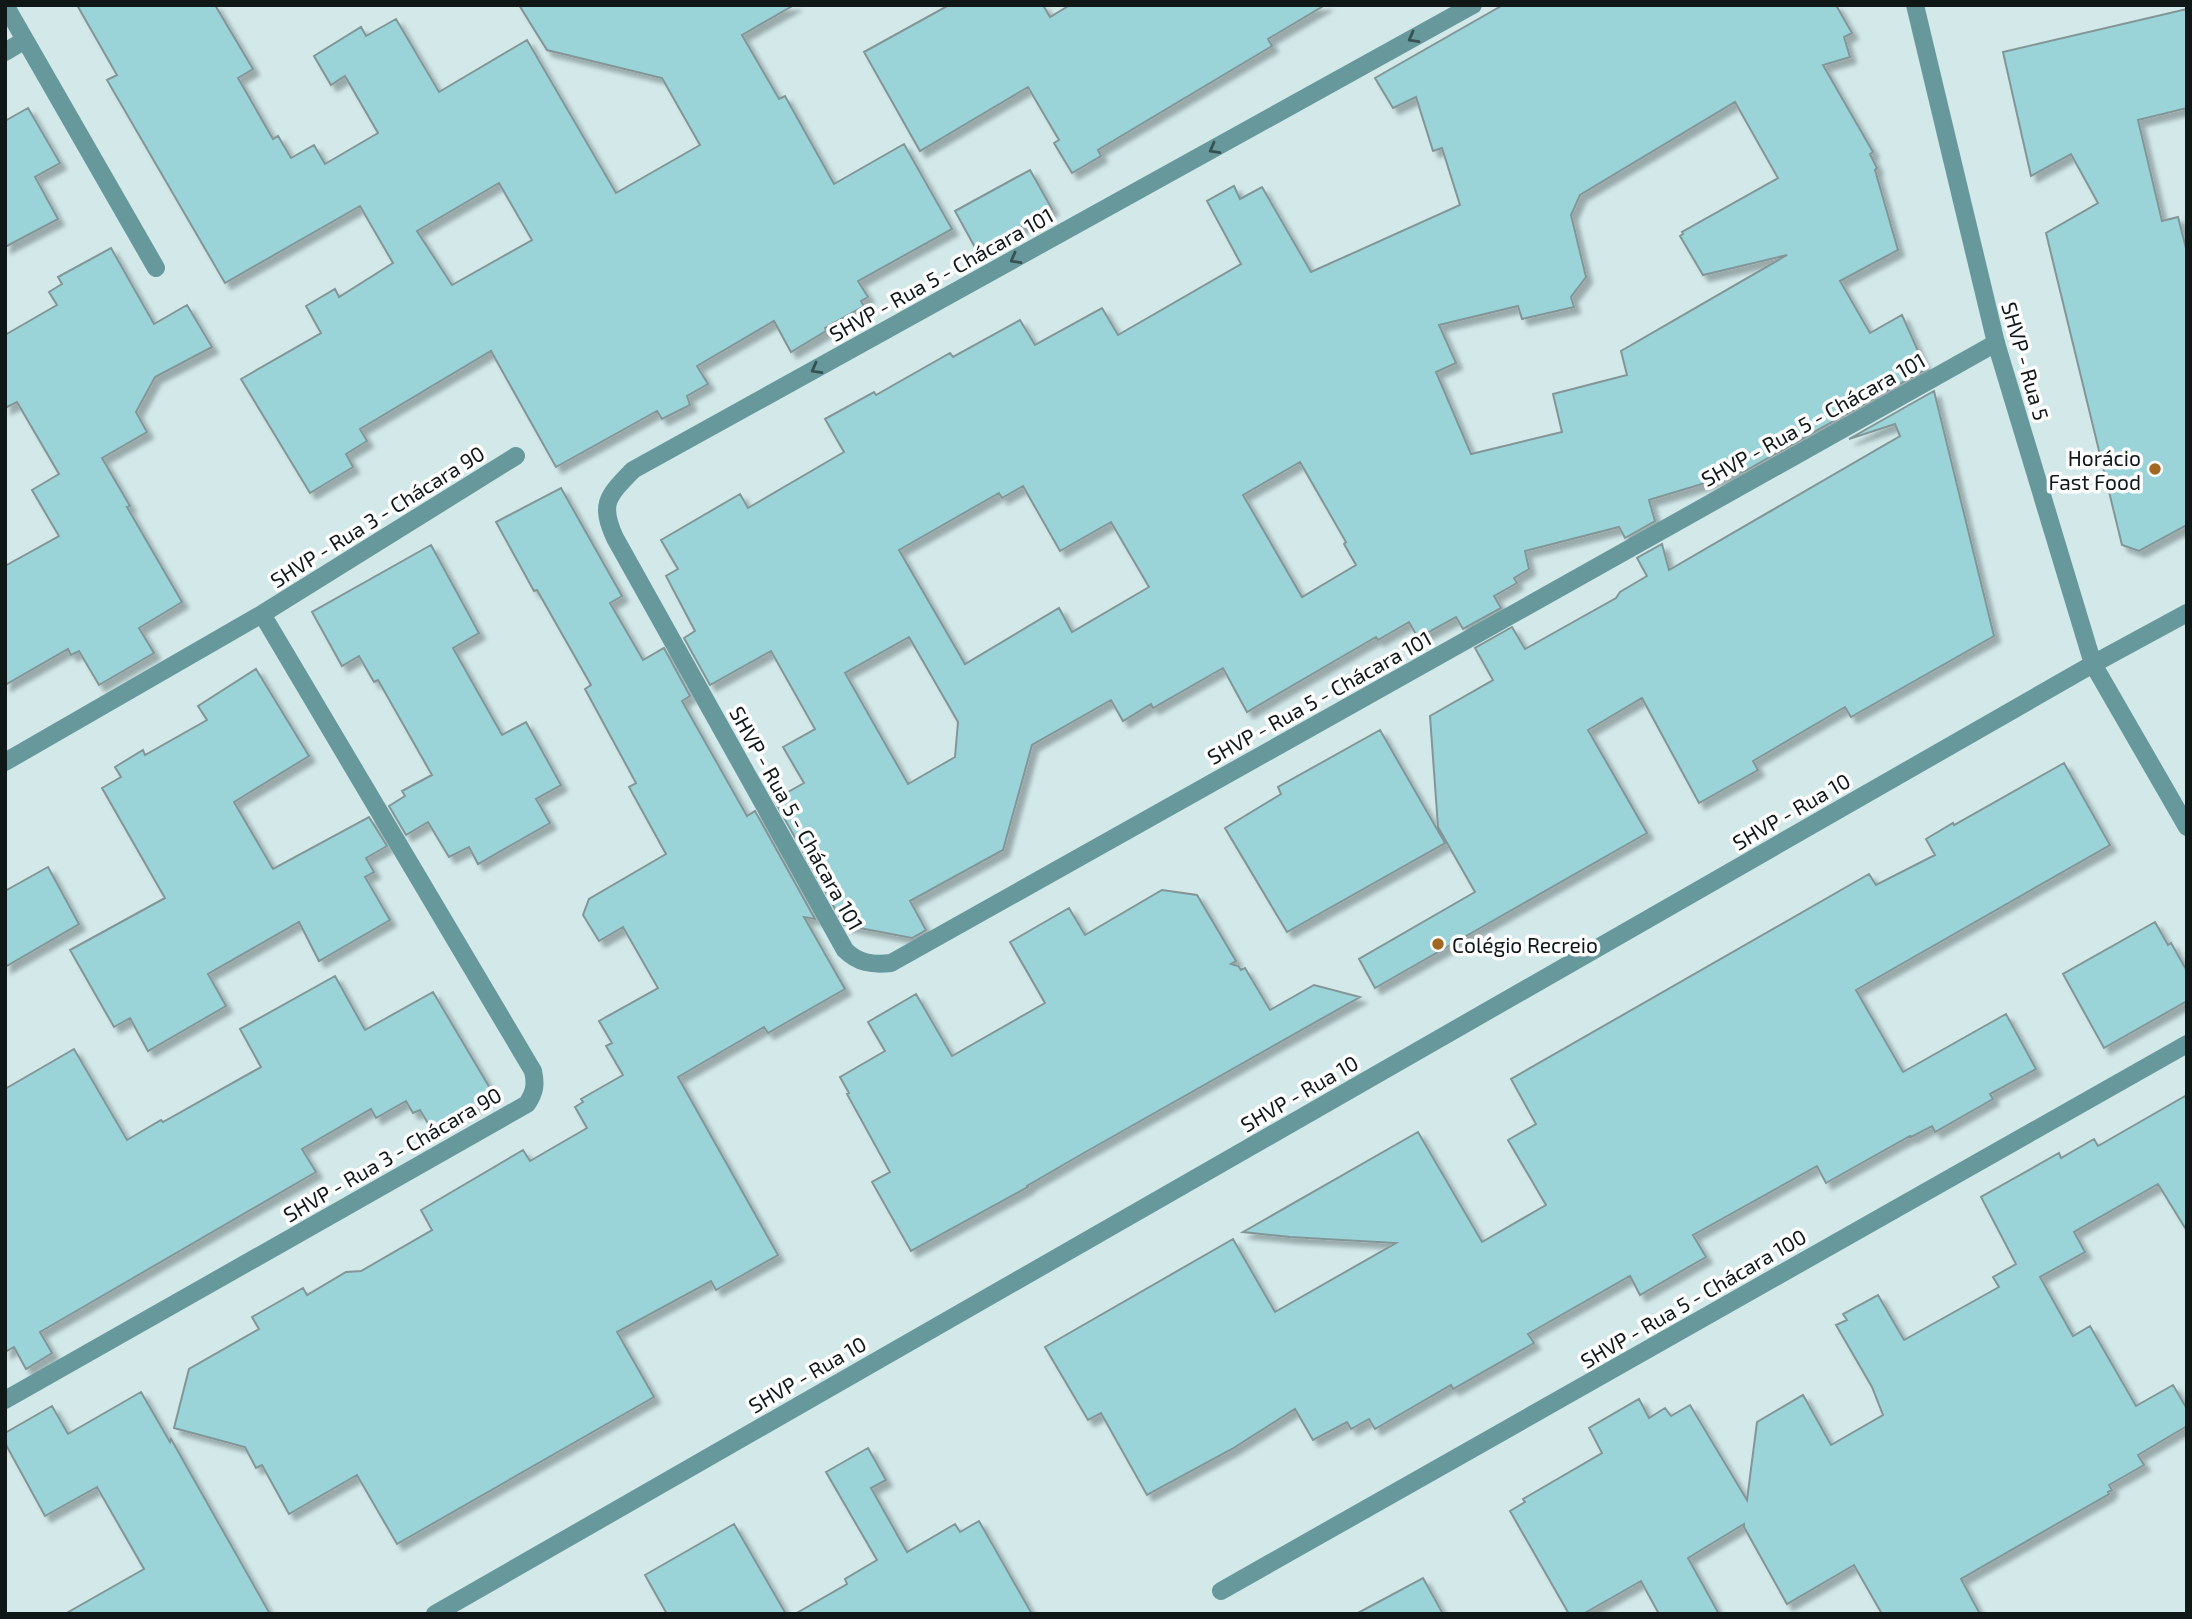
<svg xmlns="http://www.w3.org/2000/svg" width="2192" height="1619" viewBox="0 0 2192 1619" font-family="'Exo 2',sans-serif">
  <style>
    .building { fill: #9bd4d8; stroke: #829698; stroke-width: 2; fill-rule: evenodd; filter: url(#shadow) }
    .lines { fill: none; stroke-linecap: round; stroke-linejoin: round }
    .minor { stroke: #67999c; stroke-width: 18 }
    .tertiary { stroke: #67999c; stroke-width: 18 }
    .oneway { stroke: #375253 }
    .poi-dot { fill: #9f6922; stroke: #fff; stroke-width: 2.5 }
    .labels { text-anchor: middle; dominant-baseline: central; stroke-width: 7; stroke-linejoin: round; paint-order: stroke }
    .street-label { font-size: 21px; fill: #0f1717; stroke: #fff }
    .poi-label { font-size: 21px; fill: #0f1717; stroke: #fff; text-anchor: end }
  </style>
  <defs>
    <filter id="shadow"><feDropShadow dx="6" dy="6" stdDeviation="2" flood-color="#0004"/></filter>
  </defs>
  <rect width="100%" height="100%" fill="#d2e8e9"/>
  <!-- building -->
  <path class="building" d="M 77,5 L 215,5 L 253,69 L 238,78 L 273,139 L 278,136 L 291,158 L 314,145 L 325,164 L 378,133 L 345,76 L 331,85 L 314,56 L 361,27 L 366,36 L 396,19 L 439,92 L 527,40 L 616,193 L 700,145 L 662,78 L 547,50 L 519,5 L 794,5 L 742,35 L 779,99 L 785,96 L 834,184 L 904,144 L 952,229 L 858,281 L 868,297 L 861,301 L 864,306 L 825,328 L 826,331 L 791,352 L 774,321 L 697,366 L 708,384 L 687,396 L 690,405 L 662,419 L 657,411 L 556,467 L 491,351 L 360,429 L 367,441 L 346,454 L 353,467 L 310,493 L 241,379 L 321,333 L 306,306 L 335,289 L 339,297 L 393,263 L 360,206 L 225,283 L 107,80 L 117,75 ZM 499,183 L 532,240 L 452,285 L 417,231 Z
    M 949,5 L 1043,5 L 1050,17 L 1070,5 L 1325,5 L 1268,39 L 1272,46 L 1098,150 L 1101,156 L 1072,173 L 1054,143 L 1059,140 L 1028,87 L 920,151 L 864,52 Z
    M 1503,5 L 1836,5 L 1852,33 L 1844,37 L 1850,57 L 1823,65 L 1873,152 L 1870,154 L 1877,168 L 1875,170 L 1898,250 L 1840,281 L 1870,333 L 1902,315 L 1926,369 L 1745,471 L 1649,500 L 1655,521 L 1625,538 L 1619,527 L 1525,551 L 1529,569 L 1514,578 L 1517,583 L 1494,596 L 1501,608 L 1463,629 L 1456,617 L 1418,638 L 1409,622 L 1378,640 L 1376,637 L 1247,712 L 1223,668 L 1153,708 L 1151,704 L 1123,721 L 1111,700 L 1032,745 L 1003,850 L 910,901 L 926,930 L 912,938 L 844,925 L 774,800 L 804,783 L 783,747 L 815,729 L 771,651 L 710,685 L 684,638 L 695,631 L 666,576 L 678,569 L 661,540 L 740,494 L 748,508 L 844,452 L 825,419 L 874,392 L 876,395 L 950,353 L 953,357 L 1020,320 L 1035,345 L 1102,308 L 1118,335 L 1241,264 L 1207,201 L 1234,186 L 1240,199 L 1262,187 L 1311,272 L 1460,205 L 1442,148 L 1433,151 L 1416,97 L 1393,108 L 1375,78 ZM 1735,102 L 1778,178 L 1682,232 L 1683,234 L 1680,236 L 1703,275 L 1787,255 L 1621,351 L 1627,375 L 1553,394 L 1562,432 L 1471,454 L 1436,372 L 1456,363 L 1439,325 L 1518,306 L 1522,319 L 1574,307 L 1571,297 L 1586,277 L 1571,215 L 1580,195 ZM 1300,462 L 1346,542 L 1344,544 L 1356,565 L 1302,597 L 1243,495 ZM 1023,486 L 1060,551 L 1111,522 L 1149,587 L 1072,632 L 1059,608 L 965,664 L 899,550 L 999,493 L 1002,498 ZM 909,637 L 958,722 L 955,757 L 908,784 L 845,673 Z
    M 2187,9 L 2187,108 L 2138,120 L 2162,221 L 2178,217 L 2187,252 L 2187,525 L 2139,551 L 2122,545 L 2046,233 L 2098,203 L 2071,154 L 2031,176 L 2003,52 Z
    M 28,108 L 60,163 L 35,177 L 58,219 L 5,247 L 5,121 Z
    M 1030,170 L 1052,209 L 984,248 L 982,245 L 976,249 L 955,211 Z
    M 111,248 L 154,324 L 187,305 L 212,347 L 155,377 L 136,412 L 147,432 L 102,458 L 130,506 L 127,507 L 182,602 L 139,628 L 154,653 L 99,685 L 79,651 L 71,655 L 68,649 L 5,685 L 5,566 L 59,536 L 32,490 L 59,474 L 17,402 L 5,408 L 5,335 L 57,305 L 49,292 L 62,284 L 58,277 Z
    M 1934,391 L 1994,636 L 1851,717 L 1845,707 L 1753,761 L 1758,770 L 1699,803 L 1642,698 L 1588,730 L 1647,833 L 1375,988 L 1359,959 L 1475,892 L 1438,827 L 1430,716 L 1493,680 L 1475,648 L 1512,627 L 1525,649 L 1616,598 L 1620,592 L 1647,576 L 1637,558 L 1662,544 L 1669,570 L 1900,436 L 1895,424 L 1849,439 Z
    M 561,488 L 622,596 L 610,603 L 643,660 L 664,648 L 690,696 L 682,701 L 747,816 L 755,811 L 815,919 L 804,917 L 845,989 L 768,1033 L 764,1027 L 678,1077 L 778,1255 L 716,1290 L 711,1281 L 617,1332 L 654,1397 L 397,1544 L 357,1475 L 289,1514 L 262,1465 L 256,1468 L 245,1447 L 174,1428 L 189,1369 L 259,1329 L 252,1317 L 303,1288 L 307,1295 L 346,1272 L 361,1271 L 432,1230 L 421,1210 L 523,1150 L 530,1161 L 587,1128 L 575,1107 L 583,1102 L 581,1099 L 623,1075 L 606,1046 L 612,1043 L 599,1021 L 658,988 L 623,927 L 599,941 L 583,915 L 589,899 L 666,854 L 629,787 L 636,783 L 585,689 L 591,685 L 537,590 L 534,591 L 496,522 Z
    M 431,545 L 479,633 L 453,648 L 502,735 L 526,722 L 561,785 L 536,799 L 550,823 L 478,864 L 469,847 L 449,857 L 428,822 L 406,835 L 389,806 L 405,796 L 402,791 L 432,775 L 378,680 L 374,682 L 359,656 L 342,666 L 312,612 Z
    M 256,669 L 309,756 L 234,802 L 273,869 L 369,817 L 387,846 L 366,858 L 374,872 L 365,877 L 390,920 L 319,961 L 299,922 L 208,974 L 226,1006 L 148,1051 L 130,1018 L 114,1027 L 70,950 L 165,898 L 102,788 L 121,777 L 115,767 L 143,750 L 145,755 L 207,720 L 198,706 Z
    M 1380,730 L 1445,843 L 1287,932 L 1225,828 L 1281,794 L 1278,787 Z
    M 2064,763 L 2110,845 L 1856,990 L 1903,1072 L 2006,1014 L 2036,1069 L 1990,1094 L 1993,1099 L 1935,1132 L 1932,1126 L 1911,1137 L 1910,1136 L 1826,1183 L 1817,1166 L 1693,1235 L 1706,1257 L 1640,1295 L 1630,1276 L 1528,1334 L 1534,1343 L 1453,1389 L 1451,1385 L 1375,1429 L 1369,1419 L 1351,1429 L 1347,1422 L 1313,1440 L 1295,1409 L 1232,1449 L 1147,1495 L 1101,1413 L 1088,1420 L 1045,1347 L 1233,1239 L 1275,1312 L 1396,1243 L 1290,1237 L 1243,1232 L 1418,1132 L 1482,1242 L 1546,1205 L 1508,1140 L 1536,1124 L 1511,1079 L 1869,874 L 1876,885 L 1935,855 L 1926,839 L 1953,823 L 1954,825 Z
    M 48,867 L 79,924 L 5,967 L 5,891 Z
    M 1162,890 L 1197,895 L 1236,961 L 1231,964 L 1238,966 L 1241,970 L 1245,968 L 1270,1010 L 1314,985 L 1360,997 L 1082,1154 L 1027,1186 L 1028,1187 L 911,1251 L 872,1182 L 890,1172 L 847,1094 L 849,1093 L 840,1077 L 885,1051 L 868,1022 L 916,994 L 952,1056 L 1045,1003 L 1010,942 L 1069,908 L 1085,935 Z
    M 2155,922 L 2168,945 L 2171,943 L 2187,971 L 2187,1001 L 2104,1048 L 2063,974 Z
    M 335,976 L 365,1030 L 433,992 L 494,1095 L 432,1130 L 420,1110 L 413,1113 L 406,1101 L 376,1118 L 371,1109 L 302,1149 L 316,1172 L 40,1332 L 52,1353 L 26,1369 L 14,1347 L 5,1352 L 5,1089 L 74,1049 L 127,1140 L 161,1120 L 163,1122 L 261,1067 L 240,1029 Z
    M 2187,1095 L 2187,1231 L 2158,1184 L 2074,1232 L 2085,1252 L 2040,1277 L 2073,1336 L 2090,1326 L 2136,1406 L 2173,1385 L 2187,1409 L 2187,1426 L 2138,1455 L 2144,1465 L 2109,1485 L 2112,1490 L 2108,1492 L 2109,1494 L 1961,1579 L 1980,1614 L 1882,1614 L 1854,1565 L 1787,1604 L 1744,1527 L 1744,1524 L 1688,1558 L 1719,1614 L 1659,1614 L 1641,1581 L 1583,1614 L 1569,1614 L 1510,1511 L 1525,1502 L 1523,1499 L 1602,1453 L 1589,1428 L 1639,1399 L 1649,1418 L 1665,1408 L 1671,1416 L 1690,1405 L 1747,1500 L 1757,1422 L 1803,1395 L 1831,1445 L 1883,1415 L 1872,1387 L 1836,1325 L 1847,1320 L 1843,1314 L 1878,1295 L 1904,1340 L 1999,1287 L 1993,1277 L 2016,1264 L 1981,1197 L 2059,1153 L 2061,1158 L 2094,1139 L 2098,1146 Z
    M 141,1392 L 170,1442 L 171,1439 L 270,1614 L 65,1614 L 144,1569 L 97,1487 L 45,1516 L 5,1443 L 5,1433 L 52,1406 L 68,1434 Z
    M 868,1448 L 886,1480 L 871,1488 L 907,1552 L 955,1524 L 960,1532 L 979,1521 L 1032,1614 L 795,1614 L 847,1584 L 845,1579 L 877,1560 L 826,1472 Z
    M 734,1524 L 786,1614 L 667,1614 L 645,1575 Z
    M 1423,1578 L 1443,1614 L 1356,1614 Z"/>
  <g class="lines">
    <!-- minor -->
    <path class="minor" d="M 5,5 L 156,268
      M 1473,5 L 633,470 C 608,496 599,503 615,538 L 845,950 C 858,963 872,965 891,963 L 1996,343
      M 5,52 L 25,40
      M 5,762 L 262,614 L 516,456
      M 5,1400 L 527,1104 C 535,1092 536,1084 533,1071 L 262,614
      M 1221,1591 L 2187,1044"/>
    <!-- tertiary -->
    <path class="tertiary" d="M 1915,5 L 1996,343 L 2093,664 L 2187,827
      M 435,1614 L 2093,664 L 2187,613"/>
  </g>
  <!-- one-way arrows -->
  <defs><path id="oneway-chevron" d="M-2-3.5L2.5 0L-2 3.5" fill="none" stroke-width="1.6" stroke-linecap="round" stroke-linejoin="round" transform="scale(1.75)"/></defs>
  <g class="oneway">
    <use href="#oneway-chevron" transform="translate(1413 38) rotate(151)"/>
    <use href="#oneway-chevron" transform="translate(1214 149) rotate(151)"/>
    <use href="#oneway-chevron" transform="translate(1015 259) rotate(151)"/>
    <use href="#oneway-chevron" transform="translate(816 369) rotate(151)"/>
  </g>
  <!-- markers -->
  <g class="poi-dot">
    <circle cx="2155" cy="469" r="7"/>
    <circle cx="1438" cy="944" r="7"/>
  </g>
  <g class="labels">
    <!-- street labels -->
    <g class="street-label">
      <text transform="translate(941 274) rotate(-29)">SHVP - Rua 5 - Chácara 101</text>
      <text transform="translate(2026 361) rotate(74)">SHVP - Rua 5</text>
      <text transform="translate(1813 419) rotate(-29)">SHVP - Rua 5 - Chácara 101</text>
      <text transform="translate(377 516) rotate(-32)">SHVP - Rua 3 - Chácara 90</text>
      <text transform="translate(1319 697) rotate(-29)">SHVP - Rua 5 - Chácara 101</text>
      <text transform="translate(1791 811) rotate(-30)">SHVP - Rua 10</text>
      <text transform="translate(797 818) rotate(61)">SHVP - Rua 5 - Chácara 101</text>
      <text transform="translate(1299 1093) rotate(-30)">SHVP - Rua 10</text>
      <text transform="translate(392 1154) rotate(-30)">SHVP - Rua 3 - Chácara 90</text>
      <text transform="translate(1693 1298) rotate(-30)">SHVP - Rua 5 - Chácara 100</text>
      <text transform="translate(807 1374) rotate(-30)">SHVP - Rua 10</text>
    </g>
    <!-- poi labels -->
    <g class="poi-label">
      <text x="2141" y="457">Horácio<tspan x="2141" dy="24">Fast Food</tspan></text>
      <text x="1452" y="944" text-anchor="start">Colégio Recreio</text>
    </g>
  </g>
  <!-- border -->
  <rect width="2192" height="1619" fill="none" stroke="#0f1717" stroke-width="14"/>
</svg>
